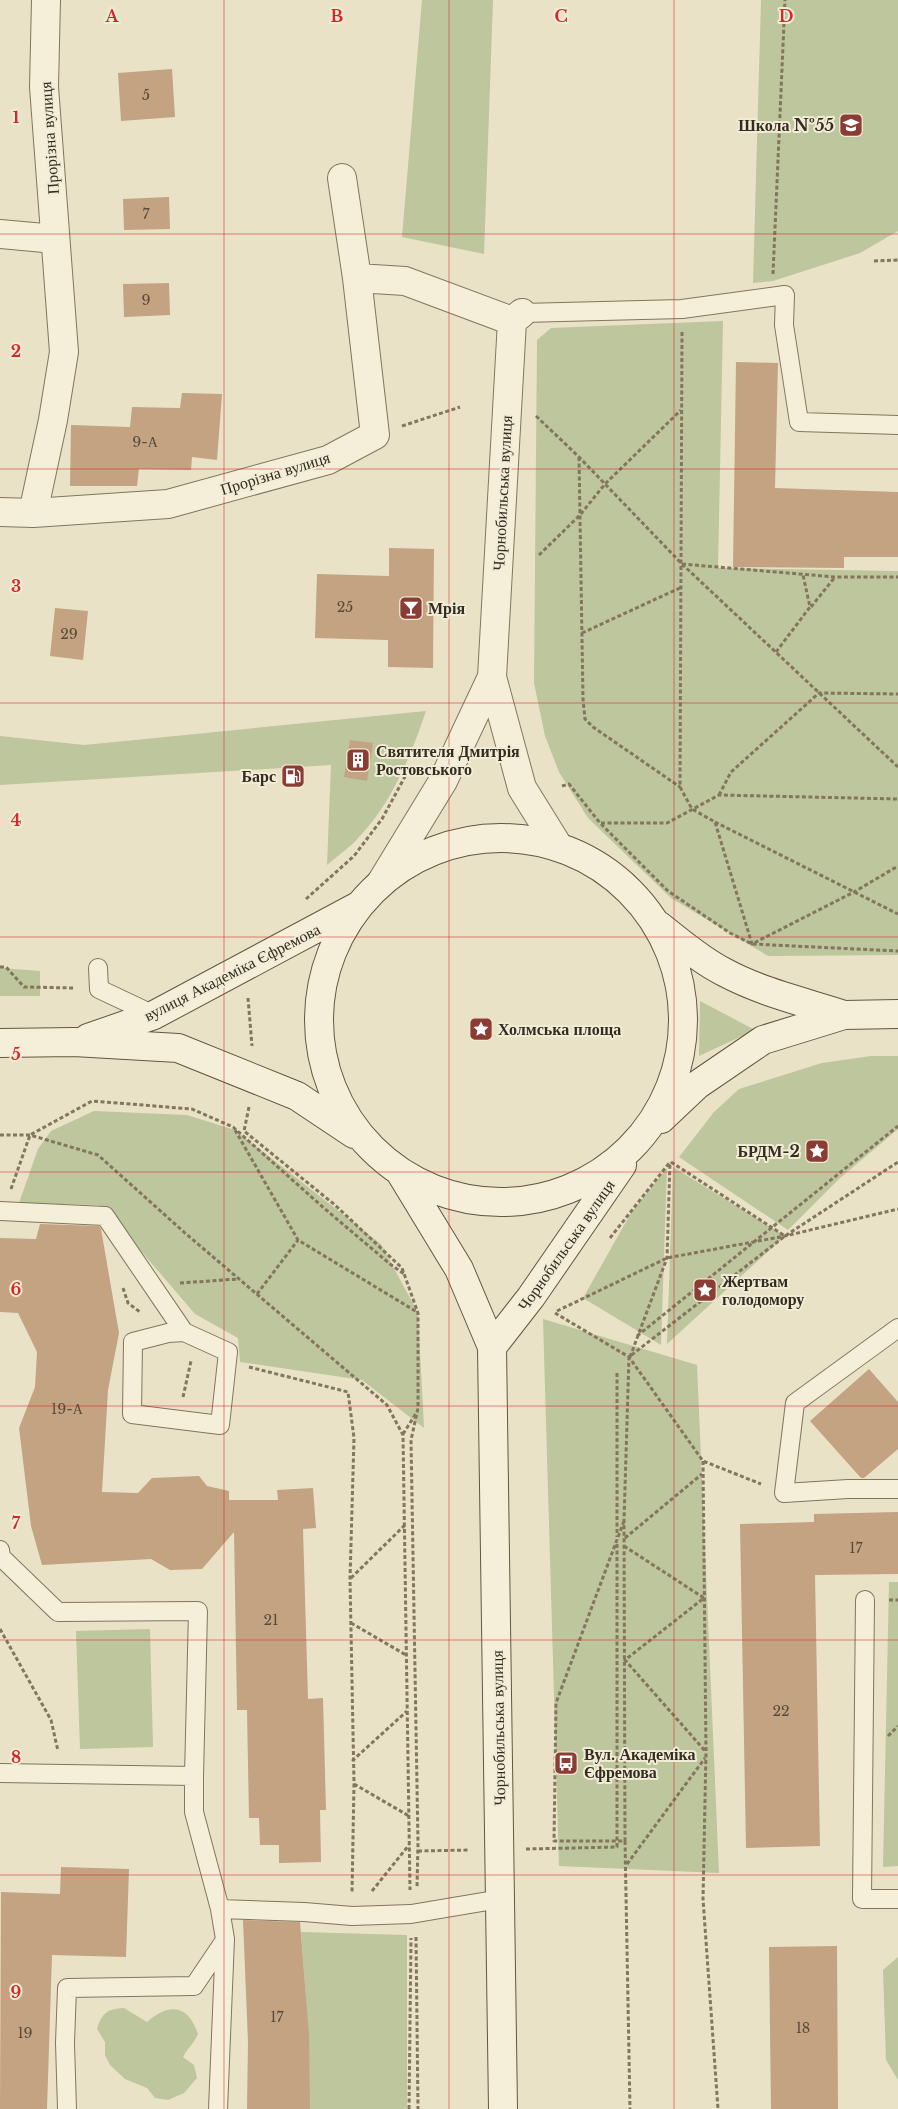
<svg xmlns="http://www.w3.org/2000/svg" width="898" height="2109" viewBox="0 0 898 2109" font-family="'Libre Baskerville',serif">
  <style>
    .green { fill: #bdc69c }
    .building { fill: #c3a381 }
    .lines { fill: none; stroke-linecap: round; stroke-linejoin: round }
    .lane-casing { stroke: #83755e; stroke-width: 20 }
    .street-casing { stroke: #83755e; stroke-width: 30 }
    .secondary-casing { stroke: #645641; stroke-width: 30 }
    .path { stroke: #83755e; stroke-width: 3; stroke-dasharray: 4 2.5; stroke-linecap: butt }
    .lane { stroke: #f5efd9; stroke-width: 18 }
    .street { stroke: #f5efd9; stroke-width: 28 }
    .secondary { stroke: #f5efd9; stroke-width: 28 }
    .grid { fill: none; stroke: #d62828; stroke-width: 1; stroke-opacity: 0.55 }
    .labels { text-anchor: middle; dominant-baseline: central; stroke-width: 4; stroke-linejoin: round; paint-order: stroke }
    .number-label { font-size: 14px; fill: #584a38 }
    .poi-label { font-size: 16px; font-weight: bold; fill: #342c20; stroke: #f1ecd5; text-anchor: start }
    .street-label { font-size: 16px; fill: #342c20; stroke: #f1ecd5 }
    .grid-label { font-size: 16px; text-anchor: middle; font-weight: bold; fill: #d62828; stroke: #f1ecd5; stroke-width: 4; stroke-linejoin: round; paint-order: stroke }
  </style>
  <rect width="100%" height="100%" fill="#e9e2c7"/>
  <!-- green -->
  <path class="green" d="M 422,0 L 493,0 L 484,254 L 402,237 Z
    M 761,0 L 898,0 L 898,231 L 860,253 L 773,281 L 753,283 Z
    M 723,321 L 718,568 L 898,571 L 898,955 L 768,956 L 671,898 L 588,818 L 559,772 L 545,736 L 534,683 L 537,340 L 551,328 Z
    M 426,711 C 411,755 392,803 359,837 C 350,848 337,856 327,865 L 331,765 L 0,785 L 0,736 L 84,745 Z
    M 0,968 L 40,971 L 40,996 L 0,996 Z
    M 700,1001 L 755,1030 L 699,1056 Z
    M 871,1056 L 898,1056 L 898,1129 L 839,1179 L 788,1230 L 679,1157 L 714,1112 L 739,1089 L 822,1063 Z
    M 94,1111 L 187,1115 L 235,1130 L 381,1244 L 418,1313 L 424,1428 L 362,1380 L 240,1362 L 238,1338 L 195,1314 L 123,1230 L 98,1205 L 19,1203 L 38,1149 L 51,1131 Z
    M 673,1167 L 785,1236 L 667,1344 Z
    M 667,1168 L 661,1345 L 583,1298 L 631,1213 Z
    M 543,1319 L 697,1365 L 719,1873 L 559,1866 Z
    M 889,1582 L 898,1582 L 898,1866 L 883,1867 Z
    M 150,1629 L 153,1747 L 80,1749 L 76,1631 Z
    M 301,1932 L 407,1935 L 407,2109 L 309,2109 L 306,1999 Z
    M 898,1957 L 898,2080 L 886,2060 L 883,1970 Z
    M 124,2008 L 147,2022 C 169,2003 188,2004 198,2034 C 193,2045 188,2047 183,2057 L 194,2065 L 197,2078 L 184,2093 L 168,2100 L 155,2098 L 147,2088 L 125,2079 L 110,2065 L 105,2055 L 105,2042 L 97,2029 C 102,2013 107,2009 124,2008 Z"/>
  <!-- building -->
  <path class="building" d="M 172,69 L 175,117 L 121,121 L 118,73 Z
    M 169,197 L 170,229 L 124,230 L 123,199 Z
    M 169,283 L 170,315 L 124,317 L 123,284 Z
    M 736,362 L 778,363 L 775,488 L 898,492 L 898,557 L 844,557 L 844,568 L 733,567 Z
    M 182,393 L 222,394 L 217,460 L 192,457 L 191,470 L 139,469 L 137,486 L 70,486 L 71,425 L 130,427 L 132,407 L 180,408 Z
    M 389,548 L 434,549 L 433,668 L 388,667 L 388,640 L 315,638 L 317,574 L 389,576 Z
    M 55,608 L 88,611 L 83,660 L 50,656 Z
    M 350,740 L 373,743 L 367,781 L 344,777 Z
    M 40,1224 L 99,1226 L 101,1229 L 119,1333 L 108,1390 L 102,1492 L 138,1493 L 152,1478 L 199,1476 L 207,1486 L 229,1491 L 229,1500 L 278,1500 L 277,1490 L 313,1488 L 316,1528 L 303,1529 L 308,1699 L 323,1698 L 326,1810 L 320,1810 L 321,1862 L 279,1863 L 279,1845 L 260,1845 L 259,1818 L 249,1818 L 247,1710 L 237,1710 L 234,1532 L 202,1569 L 170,1570 L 151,1559 L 42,1565 L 31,1526 L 19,1428 L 35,1387 L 37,1352 L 18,1313 L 0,1312 L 0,1238 L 36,1239 Z
    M 869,1369 L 898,1402 L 898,1449 L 864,1478 L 861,1478 L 810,1421 Z
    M 898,1512 L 898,1574 L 815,1575 L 820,1846 L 746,1848 L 740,1524 L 814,1522 L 814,1514 Z
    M 61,1867 L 129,1869 L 126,1957 L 52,1955 L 47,2109 L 0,2109 L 1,1892 L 60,1894 Z
    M 243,1920 L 300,1922 L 309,2035 L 310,2109 L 247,2109 L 248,2042 Z
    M 837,1946 L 838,2109 L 771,2109 L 769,1947 Z"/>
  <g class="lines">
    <!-- lane casing -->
    <g class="lane-casing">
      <path id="lane" d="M 522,313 L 682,309 L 785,295 L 784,325 L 799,422 L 898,425
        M 98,968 L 99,989 L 154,1015
        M 0,1211 L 105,1216 L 184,1332 L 228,1352 L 220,1425 L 132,1414 L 133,1342 L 168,1333 L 184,1332
        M 898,1328 L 795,1403 L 784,1493 L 848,1489 L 898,1489
        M 0,1550 L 1,1557 L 58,1612 L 198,1611 L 194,1776
        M 865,1600 L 862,1899 L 898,1899
        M 0,1773 L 194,1776 L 194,1812 L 220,1909 L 225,1939 L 218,2109
        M 220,1909 L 304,1912 L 352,1916 L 411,1914 L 500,1899
        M 67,2109 L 65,2043 L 67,1988 L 194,1986 L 225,1940"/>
    </g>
    <!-- street casing -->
    <g class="street-casing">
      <path id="street" d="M 0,234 L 55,239
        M 357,278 L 405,281 L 512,321
        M 522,313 L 512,321 L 492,677 L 522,788 L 558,846
        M 0,512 L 33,513 L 168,504 L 328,460 L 375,435 L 357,278 L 342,178
        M 33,513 L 53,420 L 64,352 L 44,87 L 46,0
        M 382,881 L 443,781 L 492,677"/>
    </g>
    <!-- secondary casing -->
    <g class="secondary-casing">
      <path id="secondary" d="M319 1020a182 182 0 1 1 364 0a182 182 0 1 1-364 0Z
        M 658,925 C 679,941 700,960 724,972 C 761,992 804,1002 844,1015
        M 88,1038 L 154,1015 L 358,906
        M 0,1043 L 74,1042 L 178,1048 L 297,1096 L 354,1134
        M 661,1119 L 697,1085 L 763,1040 L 844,1015 L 898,1014
        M 400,1172 L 459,1269 L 492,1347 L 503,2109
        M 492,1347 L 531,1297 L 622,1165"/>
    </g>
    <!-- path -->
    <path class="path" d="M 874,261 L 898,260
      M 773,274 L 785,0
      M 682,332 L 680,787 L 692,809 L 715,822 L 752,944 L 854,892 L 898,866
      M 536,416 L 579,457 L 682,564 L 898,767
      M 402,426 L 460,407
      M 579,457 L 583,699 L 585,719 L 593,727 L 680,787
      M 539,555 L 580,515 L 605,484 L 681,410
      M 682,564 L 835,577 L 898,577
      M 811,607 L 835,577
      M 582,633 L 682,587
      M 776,652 L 810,607 L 803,575
      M 562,786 L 569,784 L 600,823 L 668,891 L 730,933 L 752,944 L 898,951
      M 719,795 L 731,772 L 819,693 L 898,694
      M 715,822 L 898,914
      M 601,823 L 667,823 L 719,795 L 898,799
      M 306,899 L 354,856 L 382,819 L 408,771
      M 0,967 L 6,967 L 24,987 L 75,988
      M 248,998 L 252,1046
      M 249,1107 L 244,1131 L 335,1205 L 402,1268 L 418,1313 L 418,1408 L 411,1440 L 418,1843 L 417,1888
      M 235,1130 L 298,1240 L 417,1312
      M 0,1135 L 30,1135 L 98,1155 L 185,1233 L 387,1405 L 403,1435 L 410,1890
      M 671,1162 L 785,1236
      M 11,1189 L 30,1135 L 92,1101 L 192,1109 L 233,1127 L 325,1209 L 390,1264 L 404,1274
      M 610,1238 L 670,1162
      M 180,1283 L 238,1279
      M 123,1288 L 128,1303 L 140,1312
      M 257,1294 L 298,1240
      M 557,1311 L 667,1258 L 785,1236 L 898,1209
      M 555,1313 L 629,1357 L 703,1461 L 761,1484
      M 637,1336 L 898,1126
      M 630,1357 L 667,1258 L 670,1162
      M 249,1367 L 348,1392 L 354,1438 L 350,1579 L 354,1783 L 352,1893
      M 617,1373 L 617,1537
      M 183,1397 L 191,1361
      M 403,1434 L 417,1412
      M 703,1461 L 706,1752 L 703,1899 L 718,2109
      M 624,1521 L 556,1703 L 554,1841 L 625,1841 L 624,1521 L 629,1357 L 785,1236 L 898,1162
      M 625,1538 L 702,1474
      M 624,1546 L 704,1598 L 625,1660 L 706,1752
      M 351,1578 L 405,1525
      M 889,1600 L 898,1600
      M 351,1623 L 406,1655
      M 0,1629 L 51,1720 L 58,1751
      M 888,1736 L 898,1726
      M 352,1761 L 407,1711
      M 354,1784 L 409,1816
      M 625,1841 L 630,2109
      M 526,1849 L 617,1847 L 617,1544
      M 418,1851 L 470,1850
      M 627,1864 L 705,1758
      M 372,1891 L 409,1845
      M 416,1937 L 418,2109
      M 409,2109 L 411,1938"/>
    <!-- lane -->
    <use href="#lane" class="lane"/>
    <!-- street -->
    <use href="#street" class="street"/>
    <!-- secondary -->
    <use href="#secondary" class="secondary"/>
  </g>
  <!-- grid -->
  <path class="grid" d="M 224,0 L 224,2109M 449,0 L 449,2109M 674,0 L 674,2109M 0,234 L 898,234M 0,469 L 898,469M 0,703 L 898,703M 0,937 L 898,937M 0,1172 L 898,1172M 0,1406 L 898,1406M 0,1640 L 898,1640M 0,1875 L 898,1875"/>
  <!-- icons -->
  <defs>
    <g id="school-square" transform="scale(1.25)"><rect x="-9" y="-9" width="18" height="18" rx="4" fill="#8b3d35" stroke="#f1ecd5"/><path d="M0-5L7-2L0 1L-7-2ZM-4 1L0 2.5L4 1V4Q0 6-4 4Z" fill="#fff"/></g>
    <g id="bar-square" transform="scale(1.25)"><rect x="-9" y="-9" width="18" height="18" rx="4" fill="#8b3d35" stroke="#f1ecd5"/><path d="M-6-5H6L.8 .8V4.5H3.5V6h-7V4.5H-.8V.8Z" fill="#fff"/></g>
    <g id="building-square" transform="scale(1.25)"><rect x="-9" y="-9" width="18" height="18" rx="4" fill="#8b3d35" stroke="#f1ecd5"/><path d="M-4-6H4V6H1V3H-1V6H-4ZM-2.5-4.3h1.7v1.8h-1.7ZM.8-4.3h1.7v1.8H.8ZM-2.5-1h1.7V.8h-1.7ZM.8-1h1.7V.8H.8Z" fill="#fff"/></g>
    <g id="fuel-square" transform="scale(1.25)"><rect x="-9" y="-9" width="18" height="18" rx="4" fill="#8b3d35" stroke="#f1ecd5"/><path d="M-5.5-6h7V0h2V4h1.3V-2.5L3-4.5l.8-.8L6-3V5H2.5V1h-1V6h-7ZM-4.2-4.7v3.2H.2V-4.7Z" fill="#fff"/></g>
    <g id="sight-square" transform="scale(1.25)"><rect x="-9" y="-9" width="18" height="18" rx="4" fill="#8b3d35" stroke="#f1ecd5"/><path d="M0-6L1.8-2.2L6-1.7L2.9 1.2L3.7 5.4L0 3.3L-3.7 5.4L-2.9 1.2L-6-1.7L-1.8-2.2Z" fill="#fff"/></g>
    <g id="bus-square" transform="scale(1.25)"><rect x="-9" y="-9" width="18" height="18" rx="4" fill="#8b3d35" stroke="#f1ecd5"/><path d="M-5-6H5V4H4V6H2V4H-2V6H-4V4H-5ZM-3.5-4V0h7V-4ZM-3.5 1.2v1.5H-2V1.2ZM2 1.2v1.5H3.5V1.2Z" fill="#fff"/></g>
  </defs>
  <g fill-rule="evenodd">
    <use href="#school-square" x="851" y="125"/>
    <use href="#bar-square" x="411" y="608"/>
    <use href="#building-square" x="358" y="760"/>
    <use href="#fuel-square" x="293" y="776"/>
    <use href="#sight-square" x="481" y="1029"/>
    <use href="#sight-square" x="817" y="1151"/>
    <use href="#sight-square" x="705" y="1290"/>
    <use href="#bus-square" x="566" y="1763"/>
  </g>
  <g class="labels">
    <!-- number labels -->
    <g class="number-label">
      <text x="146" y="95">5</text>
      <text x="146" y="214">7</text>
      <text x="146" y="300">9</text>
      <text x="145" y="442">9-А</text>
      <text x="345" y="607">25</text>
      <text x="69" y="634">29</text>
      <text x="67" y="1409">19-А</text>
      <text x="856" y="1548">17</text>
      <text x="271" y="1620">21</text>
      <text x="781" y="1711">22</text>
      <text x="277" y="2017">17</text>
      <text x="803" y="2028">18</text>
      <text x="25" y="2033">19</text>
    </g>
    <!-- poi labels -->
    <g class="poi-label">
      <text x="834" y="125" text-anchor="end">Школа №55</text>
      <text x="428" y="608">Мрія</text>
      <text x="376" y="751">Святителя Дмитрія<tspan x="376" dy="18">Ростовського</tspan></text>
      <text x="276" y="776" text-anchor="end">Барс</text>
      <text x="498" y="1029">Холмська площа</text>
      <text x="800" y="1151" text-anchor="end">БРДМ-2</text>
      <text x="722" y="1281">Жертвам<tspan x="722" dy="18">голодомору</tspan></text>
      <text x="584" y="1754">Вул. Академіка<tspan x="584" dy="18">Єфремова</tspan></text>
    </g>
    <!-- street labels -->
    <g class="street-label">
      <text transform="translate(49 138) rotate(-94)">Прорізна вулиця</text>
      <text transform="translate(275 473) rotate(-17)">Прорізна вулиця</text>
      <text transform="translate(502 493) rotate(-87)">Чорнобильська вулиця</text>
      <text transform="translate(232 972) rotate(-27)">вулиця Академіка Єфремова</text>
      <text transform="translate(566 1245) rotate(-55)">Чорнобильська вулиця</text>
      <text transform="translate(498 1728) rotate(-91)">Чорнобильська вулиця</text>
    </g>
  </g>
  <g class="grid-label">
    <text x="112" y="22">A</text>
    <text x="337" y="22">B</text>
    <text x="561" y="22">C</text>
    <text x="786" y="22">D</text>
    <text x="16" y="123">1</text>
    <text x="16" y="357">2</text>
    <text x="16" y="592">3</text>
    <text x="16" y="826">4</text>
    <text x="16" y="1060">5</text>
    <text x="16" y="1295">6</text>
    <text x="16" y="1529">7</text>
    <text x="16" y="1763">8</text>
    <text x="16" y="1998">9</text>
  </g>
</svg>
